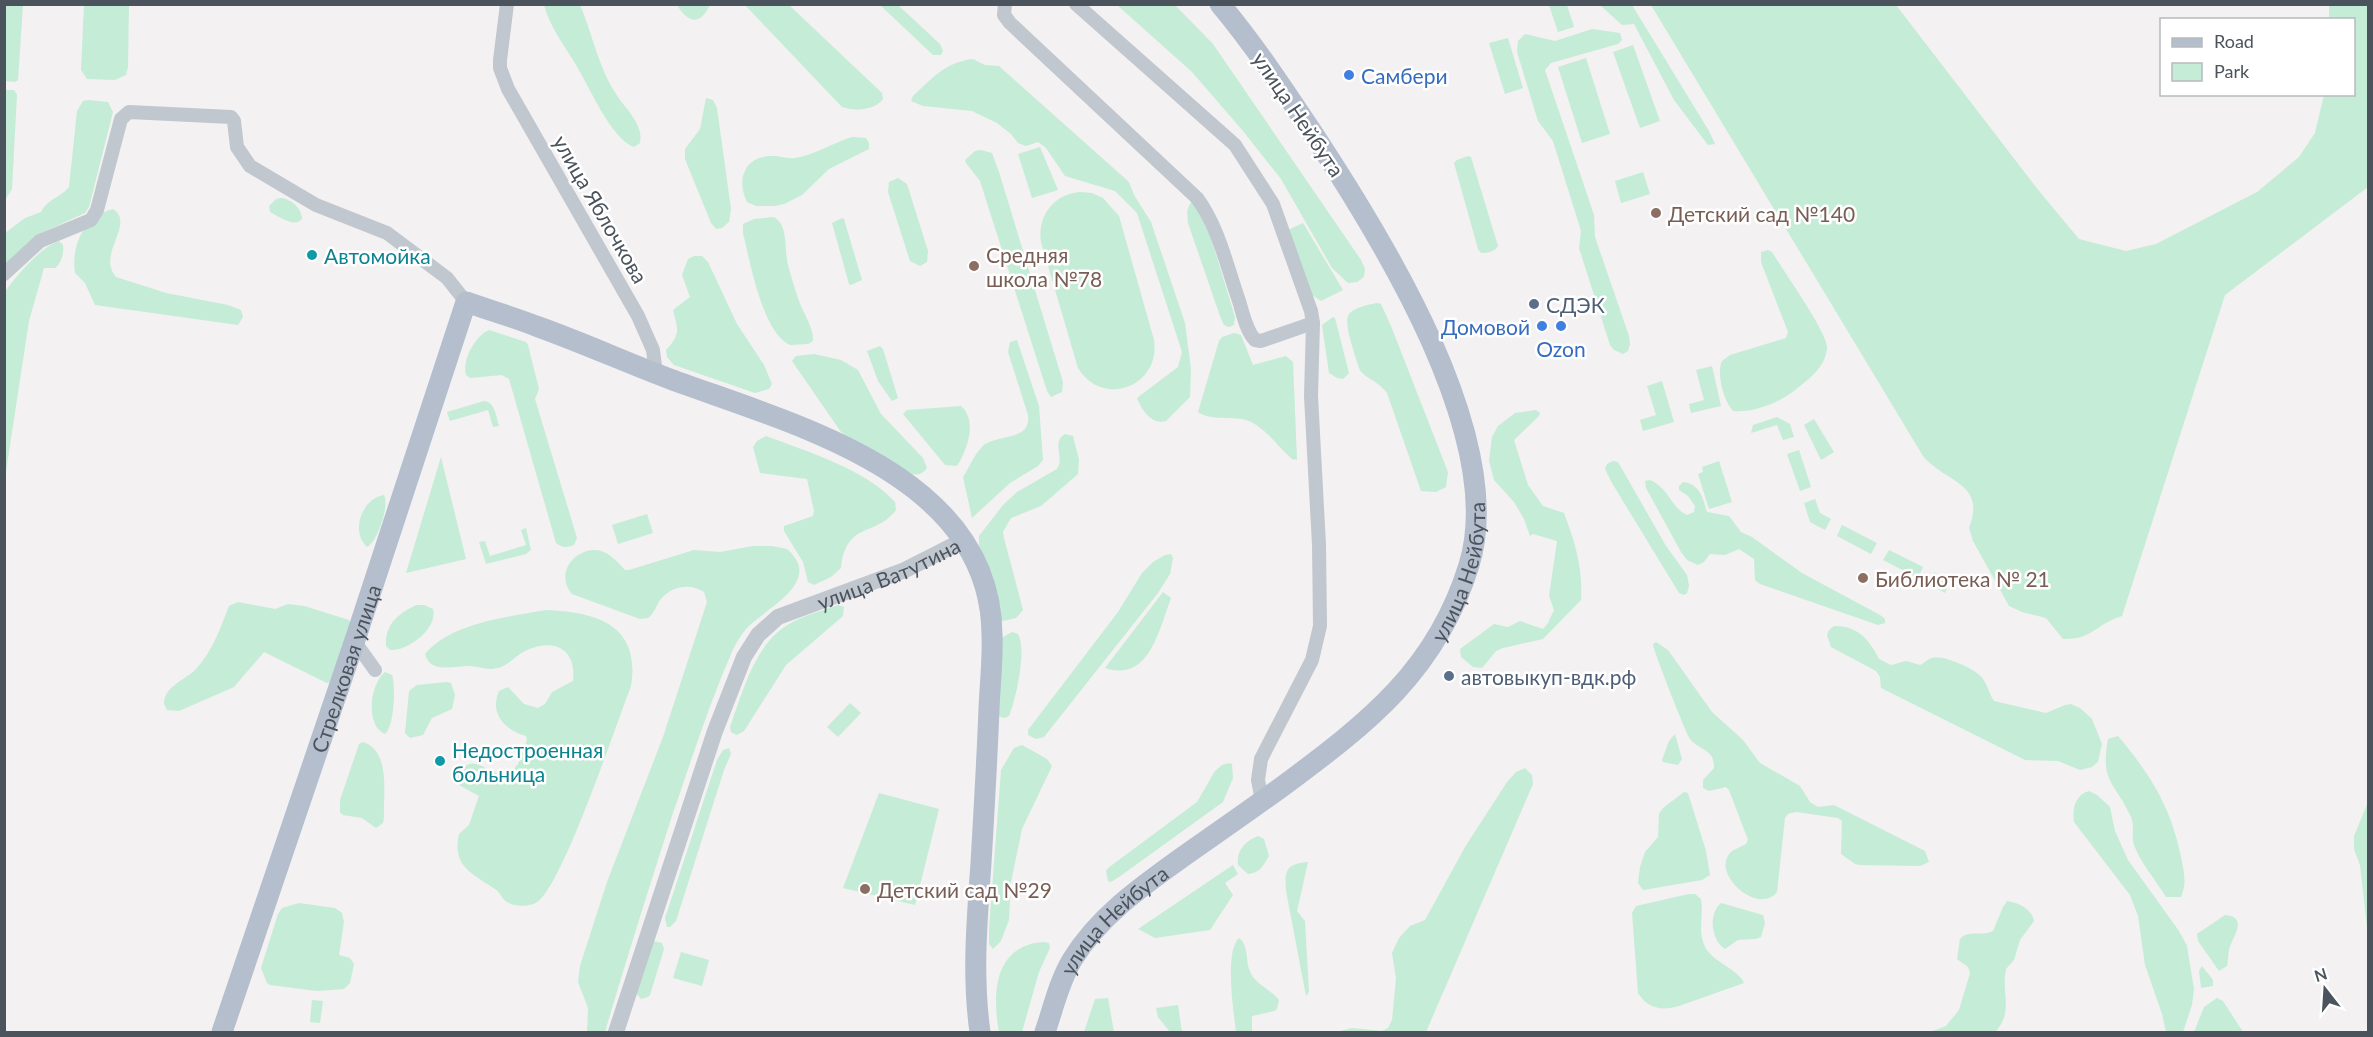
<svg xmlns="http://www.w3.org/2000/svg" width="2373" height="1037" viewBox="0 0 2373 1037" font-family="Lato,sans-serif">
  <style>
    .green { fill: #c5ecd7 }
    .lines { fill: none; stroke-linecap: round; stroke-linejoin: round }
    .minor { stroke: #c1c7ce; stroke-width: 14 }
    .tertiary { stroke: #c1c7ce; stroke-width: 16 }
    .primary { stroke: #b4becd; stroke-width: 21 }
    .shop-dot { fill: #3f7fe0; stroke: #fff; stroke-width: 2 }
    .education-dot { fill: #8d6e63; stroke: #fff; stroke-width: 2 }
    .culture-dot { fill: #0f9aa8; stroke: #fff; stroke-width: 2 }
    .service-dot { fill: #5c6f8a; stroke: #fff; stroke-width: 2 }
    .labels { text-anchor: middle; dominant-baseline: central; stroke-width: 5; stroke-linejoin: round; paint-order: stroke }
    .shop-label { font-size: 21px; fill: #366cbe; stroke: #fff; text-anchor: start }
    .street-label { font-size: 21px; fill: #4b535d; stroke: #fff }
    .education-label { font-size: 21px; fill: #785e54; stroke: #fff; text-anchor: start }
    .culture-label { font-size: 21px; fill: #0d838f; stroke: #fff; text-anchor: start }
    .service-label { font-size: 21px; fill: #4e5e75; stroke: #fff; text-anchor: start }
  </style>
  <rect width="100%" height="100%" fill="#f3f1f1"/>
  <!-- green -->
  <path class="green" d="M 4,5 L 23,5 L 18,80 L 15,82 L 5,81 Z
    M 84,5 L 129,5 L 128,67 L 126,75 L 115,80 L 87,79 L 81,70 Z
    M 544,5 L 580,5 C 593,35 599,70 618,97 C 627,110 644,126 640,143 L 634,147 C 611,139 589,86 576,65 C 564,45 550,27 544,5 Z
    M 677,5 L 710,5 C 700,26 688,23 677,5 Z
    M 745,5 L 789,5 L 882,93 L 883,99 C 874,111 855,111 842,107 Z
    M 880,5 L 898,5 L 940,44 L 943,51 L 941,55 L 933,55 Z
    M 1117,5 L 1175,5 L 1213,44 L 1361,260 L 1365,269 L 1364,277 L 1357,282 L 1348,283 L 1332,268 L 1281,179 L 1243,131 L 1192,72 Z
    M 1549,5 L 1567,5 L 1574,27 L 1558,32 Z
    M 1600,5 L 1632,5 L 1709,131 L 1715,144 L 1708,145 L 1674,100 L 1634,24 L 1622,25 Z
    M 1651,5 L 1896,5 L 2039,191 L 2079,239 L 2126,251 L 2156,244 L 2257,192 L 2299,157 L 2315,133 L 2324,95 L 2354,94 L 2354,20 L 2329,19 L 2329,5 L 2368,5 L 2368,187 L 2225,295 L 2122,616 C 2097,623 2093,640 2063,639 L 2046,618 L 2022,612 L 2009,606 L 1973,541 L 1969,528 C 1987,482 1945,483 1923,456 Z
    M 1592,29 L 1620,33 L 1622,40 L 1618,44 L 1551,63 L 1545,70 L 1594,215 L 1595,237 L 1629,336 L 1630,344 L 1628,351 L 1623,354 L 1614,350 L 1610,345 L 1579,248 L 1581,231 L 1553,141 L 1538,121 L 1517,52 L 1518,41 L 1525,34 L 1555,41 Z
    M 1508,38 L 1523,88 L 1505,94 L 1489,43 Z
    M 1633,45 L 1660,121 L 1640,128 L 1613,52 Z
    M 1586,58 L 1610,134 L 1582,143 L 1558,67 Z
    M 973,59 L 985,65 L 999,66 L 1129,182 L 1134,195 L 1151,222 L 1185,323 L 1191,369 L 1190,397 L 1166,421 C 1151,425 1142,410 1137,398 L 1178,367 L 1182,352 L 1137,213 L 1115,191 L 1065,176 L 1046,148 L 1038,142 L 1026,146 L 1018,143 L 1011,134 L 997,123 L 972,111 L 923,106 L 911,101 L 913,96 C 934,77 944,63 973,59 Z
    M 5,90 L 14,90 L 17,95 L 12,189 L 5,200 Z
    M 706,98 L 713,100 L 717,108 L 731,209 L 729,222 L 722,228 L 716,229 L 711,223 L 685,159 L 685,149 L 700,129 Z
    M 88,100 L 108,102 L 113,112 L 89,207 L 85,213 L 37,235 L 5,264 L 5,233 L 25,218 L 41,212 C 46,200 61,197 69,187 L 77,111 L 83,101 Z
    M 852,137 L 866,138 L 869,143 L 869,149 L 829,169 L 802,195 L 784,204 L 775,206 L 756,206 L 747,202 C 736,180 744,156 772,156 C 780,156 787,159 795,158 C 815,155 832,143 852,137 Z
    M 1040,147 L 1058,190 L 1032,198 L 1018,154 Z
    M 981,150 L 992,153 L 999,172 L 1063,382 L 1062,392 L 1051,397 L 1047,391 L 980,181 L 966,163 L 965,160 L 975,151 Z
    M 1468,156 L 1471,157 L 1498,246 C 1494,252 1488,253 1481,253 L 1478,249 L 1454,163 L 1457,160 Z
    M 1643,172 L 1650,194 L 1621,203 L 1615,181 Z
    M 898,178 L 907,184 L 928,251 L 927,262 L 920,266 L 910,261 L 888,192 L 889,182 Z
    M 1080,192 L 1092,193 L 1103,198 L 1119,216 L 1154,340 C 1161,386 1103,409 1078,368 L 1041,242 C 1037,216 1054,194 1080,192 Z
    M 281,198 C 291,199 302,208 302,219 C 294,228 280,217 270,212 L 269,206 L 276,199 Z
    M 1192,199 L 1211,238 L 1235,317 L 1234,325 L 1229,327 L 1224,325 L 1220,316 L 1188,223 L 1187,211 Z
    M 113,209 C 136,224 96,254 116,277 L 166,293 L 228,305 L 241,310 L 243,317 L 238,325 L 95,305 L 85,283 L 75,273 C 71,245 84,217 113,209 Z
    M 773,217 C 789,223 784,251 788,265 C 791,277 795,289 799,301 C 803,313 814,328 813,341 L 808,344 L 790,345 C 762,332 750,261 743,233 L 743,224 L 754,219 Z
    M 842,218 L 844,219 L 862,280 L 851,285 L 849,284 L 832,223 Z
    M 1303,223 L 1343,290 L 1321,301 L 1309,293 L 1288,230 Z
    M 59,241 L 63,245 C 64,252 62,263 55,268 L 44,268 L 29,321 L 5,478 L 5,292 C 15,277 42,246 59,241 Z
    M 1768,250 L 1772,252 C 1782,269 1828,333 1827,348 C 1825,369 1808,379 1794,391 C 1778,403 1753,413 1733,411 C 1724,401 1716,374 1722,361 L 1730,355 L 1786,338 L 1788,332 L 1761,262 L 1761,252 Z
    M 694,256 L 702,256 L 708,262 L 737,324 L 764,365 L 772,384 L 769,389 L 755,393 L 674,365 L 667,357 L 666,350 C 681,334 678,330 673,310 L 690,297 L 682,275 L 688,259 Z
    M 1378,303 L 1381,304 L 1391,326 L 1448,472 L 1446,487 L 1436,492 L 1421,491 L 1387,393 C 1378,380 1364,379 1359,368 C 1356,357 1344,326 1348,316 C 1351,308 1370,304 1378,303 Z
    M 1333,317 L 1335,318 L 1349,373 L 1343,379 L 1337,378 L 1329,373 L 1322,325 Z
    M 489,330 L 526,342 L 528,345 L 539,389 L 535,399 L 577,538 L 574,545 C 566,548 562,548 556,543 L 509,379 L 502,375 L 470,378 L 466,375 C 462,360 475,336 489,330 Z
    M 1234,333 L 1241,335 L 1253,365 L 1286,356 L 1293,362 L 1297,460 L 1292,459 C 1278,447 1267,429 1249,421 C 1233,415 1213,422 1198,412 L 1219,341 L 1222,337 Z
    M 1017,340 L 1039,406 L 1043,460 L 1038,466 L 1010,483 L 972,518 L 963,477 C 969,468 974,455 981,448 C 993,433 1032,443 1028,415 L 1008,352 L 1010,342 Z
    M 880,346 L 883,349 L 898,398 L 892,401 L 878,381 L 867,351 Z
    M 814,354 L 841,360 L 858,370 L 881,414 L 923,458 L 927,468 C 922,475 916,476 907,473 L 851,440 L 841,432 L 792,361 L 796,356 Z
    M 1712,366 L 1721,406 L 1691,413 L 1689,404 L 1704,400 L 1696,370 Z
    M 1662,381 L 1674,422 L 1643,431 L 1640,420 L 1656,415 L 1647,386 Z
    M 484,401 C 495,402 496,416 499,426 L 493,427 L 488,410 L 450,421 L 447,412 Z
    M 961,406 C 978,421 967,450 957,466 L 945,465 L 903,414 L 907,410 Z
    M 1536,410 L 1540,413 L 1539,416 L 1514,440 L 1528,485 L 1543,506 L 1564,513 C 1575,542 1583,568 1581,600 L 1543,639 L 1503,648 L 1496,651 L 1482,668 L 1473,667 L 1461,657 L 1460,649 L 1494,624 L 1508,627 L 1520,621 L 1543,629 L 1548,623 L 1554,610 L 1549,596 L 1557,541 L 1533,534 L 1530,536 L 1524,519 L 1514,502 L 1494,480 L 1489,461 L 1492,437 L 1498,426 L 1515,413 Z
    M 1777,417 L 1790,424 L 1794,437 L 1783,440 L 1777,425 L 1751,433 L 1753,425 Z
    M 1814,419 L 1834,452 L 1821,460 L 1804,425 Z
    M 1065,434 L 1073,436 L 1079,460 L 1078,474 L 1041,506 L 1011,518 L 1003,532 L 1004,538 L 1023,610 L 1016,618 L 999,622 L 979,550 L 979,536 L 1003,505 L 1017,492 L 1057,469 C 1065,457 1051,442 1065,434 Z
    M 766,436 C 808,452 865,469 895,502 L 896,510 C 876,537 846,521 841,568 L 831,577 L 814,585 L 808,582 L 803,562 L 784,531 L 784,526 L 813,516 L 814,511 L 807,479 L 760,473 L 753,447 L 757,441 Z
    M 1799,450 L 1811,487 L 1800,491 L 1787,454 Z
    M 441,457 L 466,559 L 406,573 Z
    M 1613,461 L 1618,462 L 1666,546 L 1687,575 L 1689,586 L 1687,593 L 1684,595 L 1679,593 L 1612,483 L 1605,469 L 1607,464 Z
    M 1719,461 L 1732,502 L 1709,509 L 1698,474 L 1703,472 L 1702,467 Z
    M 1650,480 C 1669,488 1671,508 1687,515 L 1694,512 L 1695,506 L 1688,496 L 1679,490 L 1679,486 L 1683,482 C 1700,484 1703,498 1707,512 L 1729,516 L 1741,532 L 1752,537 L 1802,573 L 1880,615 L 1885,619 L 1885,623 L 1878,625 L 1760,584 L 1755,580 L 1754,559 L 1739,549 L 1725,555 L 1710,554 L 1704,562 L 1698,565 L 1687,560 L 1681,552 L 1646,488 L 1645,481 Z
    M 384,495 C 390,505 377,543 367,547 C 350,532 362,498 384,495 Z
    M 1815,499 L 1820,513 L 1831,519 L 1825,530 L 1810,522 L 1804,503 Z
    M 647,514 L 653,533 L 618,544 L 612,525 Z
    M 1842,525 L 1877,543 L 1871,554 L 1837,536 Z
    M 526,528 L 531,550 L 526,554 L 486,564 L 479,542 L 485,541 L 490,556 L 526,545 L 521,530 Z
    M 753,546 L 772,546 L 787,549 C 824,581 768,607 748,627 C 741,634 735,645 731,654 C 708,707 691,761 672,816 C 649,888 626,960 605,1032 L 587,1032 L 588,1008 L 578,982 L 580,966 L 607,882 L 663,737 L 707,602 L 704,592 C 690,583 672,586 661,599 C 656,605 655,613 648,618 L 640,619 L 572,594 C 556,576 571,551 594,550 C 606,549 617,561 625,570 L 629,570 L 694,550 L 720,552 Z
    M 1889,550 L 1923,567 L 1918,578 L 1883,560 Z
    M 1171,554 L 1173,558 L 1170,574 L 1158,593 L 1044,737 L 1036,739 L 1028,735 L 1028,730 L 1118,612 L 1142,573 L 1153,562 L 1165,555 Z
    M 1934,572 L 1940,576 L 1947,589 L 1945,593 L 1929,584 Z
    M 1163,592 L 1171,598 C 1159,630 1149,683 1105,668 Z
    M 238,602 L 275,609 L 288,604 L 304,606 L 349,620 L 351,623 L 330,682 L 327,683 L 264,652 L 234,687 L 179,711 L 167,710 L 164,704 C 164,687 183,681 194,671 C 212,653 220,629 229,606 Z
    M 416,605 L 424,605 L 433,609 C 438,628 409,651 390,650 L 386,646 C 385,624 398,614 416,605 Z
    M 838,605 L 844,607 L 843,616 L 786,665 L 744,731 L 737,735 L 731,732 L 730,727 C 742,694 754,646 786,626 C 801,616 821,611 838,605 Z
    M 546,610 C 597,612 641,625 631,686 C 617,722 562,887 537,902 C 530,907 515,907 507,902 C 502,899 500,892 495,889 C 472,873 452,867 459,834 L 469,825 L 479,796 L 459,785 L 457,778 C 473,746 486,777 509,775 L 518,764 L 527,740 L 526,736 C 505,730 489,714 499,691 L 508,687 L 524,704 L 538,708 L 545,704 L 552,692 L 573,681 C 577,647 552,638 525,651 C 515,656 508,666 497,668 C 487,671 479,666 469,666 C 454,666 430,674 425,654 C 451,623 508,617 546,610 Z
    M 1834,626 C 1858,626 1869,639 1879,659 L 1891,665 L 1906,661 L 1920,665 C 1925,663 1927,659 1932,658 C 1942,654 1978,670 1983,679 C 1988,686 1989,694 1994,701 L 2046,713 L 2065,705 L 2071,704 L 2080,708 L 2092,719 L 2102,744 L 2098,762 L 2092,767 L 2080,770 L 2058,761 L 2025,760 L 1881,688 L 1880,677 L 1876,671 L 1831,647 L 1827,635 L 1829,630 Z
    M 1012,632 L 1018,634 C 1027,649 1016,699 1009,716 L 1004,718 L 998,716 L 1001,638 Z
    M 1656,642 L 1668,650 L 1712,712 L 1743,740 L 1760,763 L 1800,786 L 1810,802 L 1818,807 L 1834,805 L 1925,851 L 1929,862 L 1920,866 L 1860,865 L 1855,864 L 1841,854 L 1842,821 L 1838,818 L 1796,812 L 1788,814 L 1785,818 L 1777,892 C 1758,916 1711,874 1730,853 C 1734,849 1741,847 1746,844 L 1748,840 L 1729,790 L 1726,787 L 1709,791 L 1703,788 L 1703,780 L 1714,768 C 1715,749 1700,751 1690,739 C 1686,733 1653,650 1653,644 Z
    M 385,672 L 392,675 C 396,687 394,727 385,734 C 364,725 371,682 385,672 Z
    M 447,682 L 451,683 L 455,695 L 452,709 L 432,718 L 423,735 L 410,738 L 405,733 L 409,691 L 417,685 Z
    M 850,703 L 861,713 L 838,737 L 827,727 Z
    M 1675,734 L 1682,759 L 1678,765 L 1663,762 L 1662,760 L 1669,741 Z
    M 2118,736 C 2150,774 2171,807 2181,857 C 2184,872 2187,883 2181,897 L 2166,897 C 2156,880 2141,864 2134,845 C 2131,836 2135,826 2131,817 C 2115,781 2100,784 2108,739 Z
    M 363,742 C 391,751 383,793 384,817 L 383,823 L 376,828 L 362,818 L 343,815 L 340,812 L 340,800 L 357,750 L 359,744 Z
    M 1022,745 L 1047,759 L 1052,766 L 1022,829 L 1011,882 L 1009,920 L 1001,941 L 993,949 L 989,944 L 989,929 L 1001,770 L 1014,748 Z
    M 729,748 L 731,754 L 724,770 L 676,921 L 670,927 L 667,927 L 665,918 L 717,760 L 723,750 Z
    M 1229,763 L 1232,764 L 1233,778 L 1223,802 L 1119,877 L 1111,882 L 1108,881 L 1106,871 L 1108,868 L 1197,802 L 1215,771 L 1222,765 Z
    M 1525,768 L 1532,775 L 1533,784 L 1426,1032 L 1336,1032 L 1352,1028 L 1382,1031 L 1388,1028 L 1392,1020 L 1396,978 L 1392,953 L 1399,938 L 1410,926 L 1425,920 L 1465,847 L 1507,782 L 1516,772 Z
    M 2089,791 L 2097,795 L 2110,807 L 2115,831 L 2128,860 L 2179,931 L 2187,946 L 2194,989 L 2192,1005 L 2183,1032 L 2166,1032 L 2162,1014 L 2145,965 L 2138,916 L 2130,895 L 2074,822 C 2072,809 2075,795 2089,791 Z
    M 1684,792 L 1688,793 L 1706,851 L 1710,875 L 1702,880 L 1643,890 L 1638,883 L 1640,867 L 1645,852 L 1658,837 L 1659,814 L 1663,808 Z
    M 879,793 L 939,809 L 915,905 L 843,888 Z
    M 2368,802 L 2368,937 L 2360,865 L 2354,849 L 2354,836 Z
    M 1258,836 L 1264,839 L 1269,856 C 1263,866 1260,873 1248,874 L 1238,865 C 1236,851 1245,841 1258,836 Z
    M 1308,862 L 1297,911 L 1305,921 L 1309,992 L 1306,996 L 1286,891 C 1285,871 1285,864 1308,862 Z
    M 1233,865 L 1238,874 L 1225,883 L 1233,895 L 1210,930 L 1155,938 L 1138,929 Z
    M 1689,894 L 1695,894 L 1701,899 C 1704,916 1697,930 1705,947 C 1713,962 1739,970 1744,983 L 1679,1006 C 1662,1011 1648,1009 1638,993 L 1632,913 L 1636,906 Z
    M 2007,901 C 2019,903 2032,909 2034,921 L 2020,940 L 2014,960 L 2006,969 C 2001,992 2014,1013 1995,1032 L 1930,1032 L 1946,1026 L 1959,1010 L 1970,973 L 1968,967 L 1957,959 L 1960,939 C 1969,929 1982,937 1993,931 L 2003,907 Z
    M 299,903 L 335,908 L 342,913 L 344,922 L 339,955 L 350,958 L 354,964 L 350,983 L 344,989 L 317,991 L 270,985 L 267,983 L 261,968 L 278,914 L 282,908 Z
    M 1721,903 L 1763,915 L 1765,923 L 1761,937 L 1755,939 L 1738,940 L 1725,949 C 1711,940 1708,914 1721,903 Z
    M 2225,915 C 2250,917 2231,939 2229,950 C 2228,955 2228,961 2227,966 L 2219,971 L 2198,941 L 2197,934 Z
    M 1239,938 C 1248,944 1246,960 1249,969 C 1254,985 1270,988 1279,1000 L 1277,1009 L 1274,1011 L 1252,1016 L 1252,1032 L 1236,1032 C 1234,1013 1224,952 1239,938 Z
    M 654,941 L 662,943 L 664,949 L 650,995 L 648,997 L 641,999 L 636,993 L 651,944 Z
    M 1043,942 L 1049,943 L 1050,948 L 1039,972 L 1022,1032 L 999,1032 C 992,993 994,946 1043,942 Z
    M 681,952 L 709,960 L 702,986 L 673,978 Z
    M 2202,966 L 2213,980 L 2213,986 L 2201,988 L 2199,971 Z
    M 1108,998 L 1114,1032 L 1084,1032 L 1095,999 Z
    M 2217,998 L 2223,1001 L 2243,1032 L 2194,1032 L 2204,1007 Z
    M 312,1000 L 323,1001 L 320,1023 L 310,1022 Z
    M 1178,1005 L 1182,1032 L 1170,1032 L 1158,1017 L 1156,1008 Z"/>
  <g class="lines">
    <!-- minor -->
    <path class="minor" d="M 507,4 L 500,60 L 500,68 L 508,89 L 638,316 L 653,350 L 656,374
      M 1005,4 L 1004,15 L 1010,23 L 1197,198 C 1219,228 1227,267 1239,301 C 1243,314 1246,330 1255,340 L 1261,341 L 1313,323
      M 1076,4 L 1235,145 L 1273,204 L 1311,311 L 1313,323 L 1311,396 L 1319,545 L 1320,626 L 1312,660 L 1261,759 L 1258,780 L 1262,801
      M 4,274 L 40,241 L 91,220 L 97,210 L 121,119 L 129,112 L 231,117 L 234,121 L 237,147 L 250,166 L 316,205 L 387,233 L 447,278 L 466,302
      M 355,642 L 375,670"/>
    <!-- tertiary -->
    <path class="tertiary" id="s1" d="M 616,1032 L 715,731 L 744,657 L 758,635 L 778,617 L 905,570 L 964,540"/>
    <!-- primary -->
    <g class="primary">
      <path id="s2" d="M 222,1032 L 358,631 L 466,302 C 489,310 513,317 536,326 C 581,342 625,362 670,379 C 791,424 991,473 992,635 C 993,659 990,684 989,709 C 987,760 984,812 981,863 C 977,921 972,975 980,1032"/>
      <path id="s3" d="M 1045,1032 C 1053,1009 1059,982 1072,960 C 1099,916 1142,886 1184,856 C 1217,833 1250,810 1283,786 C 1368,723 1437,670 1469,565 C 1508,439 1381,237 1314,135 C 1284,90 1255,46 1220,4"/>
    </g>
  </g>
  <!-- markers -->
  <g class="shop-dot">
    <circle cx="1349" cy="75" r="6"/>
    <circle cx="1542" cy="326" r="6"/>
    <circle cx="1561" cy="326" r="6"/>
  </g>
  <g class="education-dot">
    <circle cx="1656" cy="213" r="6"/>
    <circle cx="974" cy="266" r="6"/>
    <circle cx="1863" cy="578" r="6"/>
    <circle cx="865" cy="889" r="6"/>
  </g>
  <g class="culture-dot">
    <circle cx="312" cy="255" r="6"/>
    <circle cx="440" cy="761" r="6"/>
  </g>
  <g class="service-dot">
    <circle cx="1534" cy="304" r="6"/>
    <circle cx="1449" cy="676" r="6"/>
  </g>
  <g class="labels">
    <!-- shop labels -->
    <g class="shop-label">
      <text x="1361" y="75">Самбери</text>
      <text x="1530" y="326" text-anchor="end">Домовой</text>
      <text x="1561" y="348" text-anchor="middle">Ozon</text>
    </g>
    <!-- street labels -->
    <g class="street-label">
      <text transform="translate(1299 114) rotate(56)">улица Нейбута</text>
      <text transform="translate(601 209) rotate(60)">улица Яблочкова</text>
      <text stroke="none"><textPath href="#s3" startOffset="638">улица Нейбута</textPath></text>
      <text stroke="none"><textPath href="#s1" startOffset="568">улица Ватутина</textPath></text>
      <text stroke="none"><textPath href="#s2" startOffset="384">Стрелковая улица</textPath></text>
      <text stroke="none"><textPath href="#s3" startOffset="135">улица Нейбута</textPath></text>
    </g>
    <!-- education labels -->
    <g class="education-label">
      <text x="1668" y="213">Детский сад №140</text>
      <text x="986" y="254">Средняя<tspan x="986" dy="24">школа №78</tspan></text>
      <text x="1875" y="578">Библиотека № 21</text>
      <text x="877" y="889">Детский сад №29</text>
    </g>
    <!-- culture labels -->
    <g class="culture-label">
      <text x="324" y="255">Автомойка</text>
      <text x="452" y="749">Недостроенная<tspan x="452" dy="24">больница</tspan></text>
    </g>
    <!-- service labels -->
    <g class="service-label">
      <text x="1546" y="304">СДЭК</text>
      <text x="1461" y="676">автовыкуп-вдк.рф</text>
    </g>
  </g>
  <!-- border -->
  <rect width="2373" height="1037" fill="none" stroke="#4b535d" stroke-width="12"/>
  <!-- legend -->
  <rect x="2160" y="18" width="195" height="78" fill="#ffffff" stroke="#b7babe" stroke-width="1.5"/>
  <rect x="2172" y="38" width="30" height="9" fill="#b4becd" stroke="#b7babe" stroke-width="1.5"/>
  <text x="2214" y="48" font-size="18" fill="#4b535d">Road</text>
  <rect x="2172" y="63" width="30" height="18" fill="#c5ecd7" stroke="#b7babe" stroke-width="1.5"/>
  <text x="2214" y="78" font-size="18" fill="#4b535d">Park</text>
  <!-- north arrow -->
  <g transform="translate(2325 989) rotate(343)" stroke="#ffffff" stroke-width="4.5" paint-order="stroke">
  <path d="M0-4.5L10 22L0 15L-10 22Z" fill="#4b535d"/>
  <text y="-9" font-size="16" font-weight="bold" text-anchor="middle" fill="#4b535d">N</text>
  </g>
</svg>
